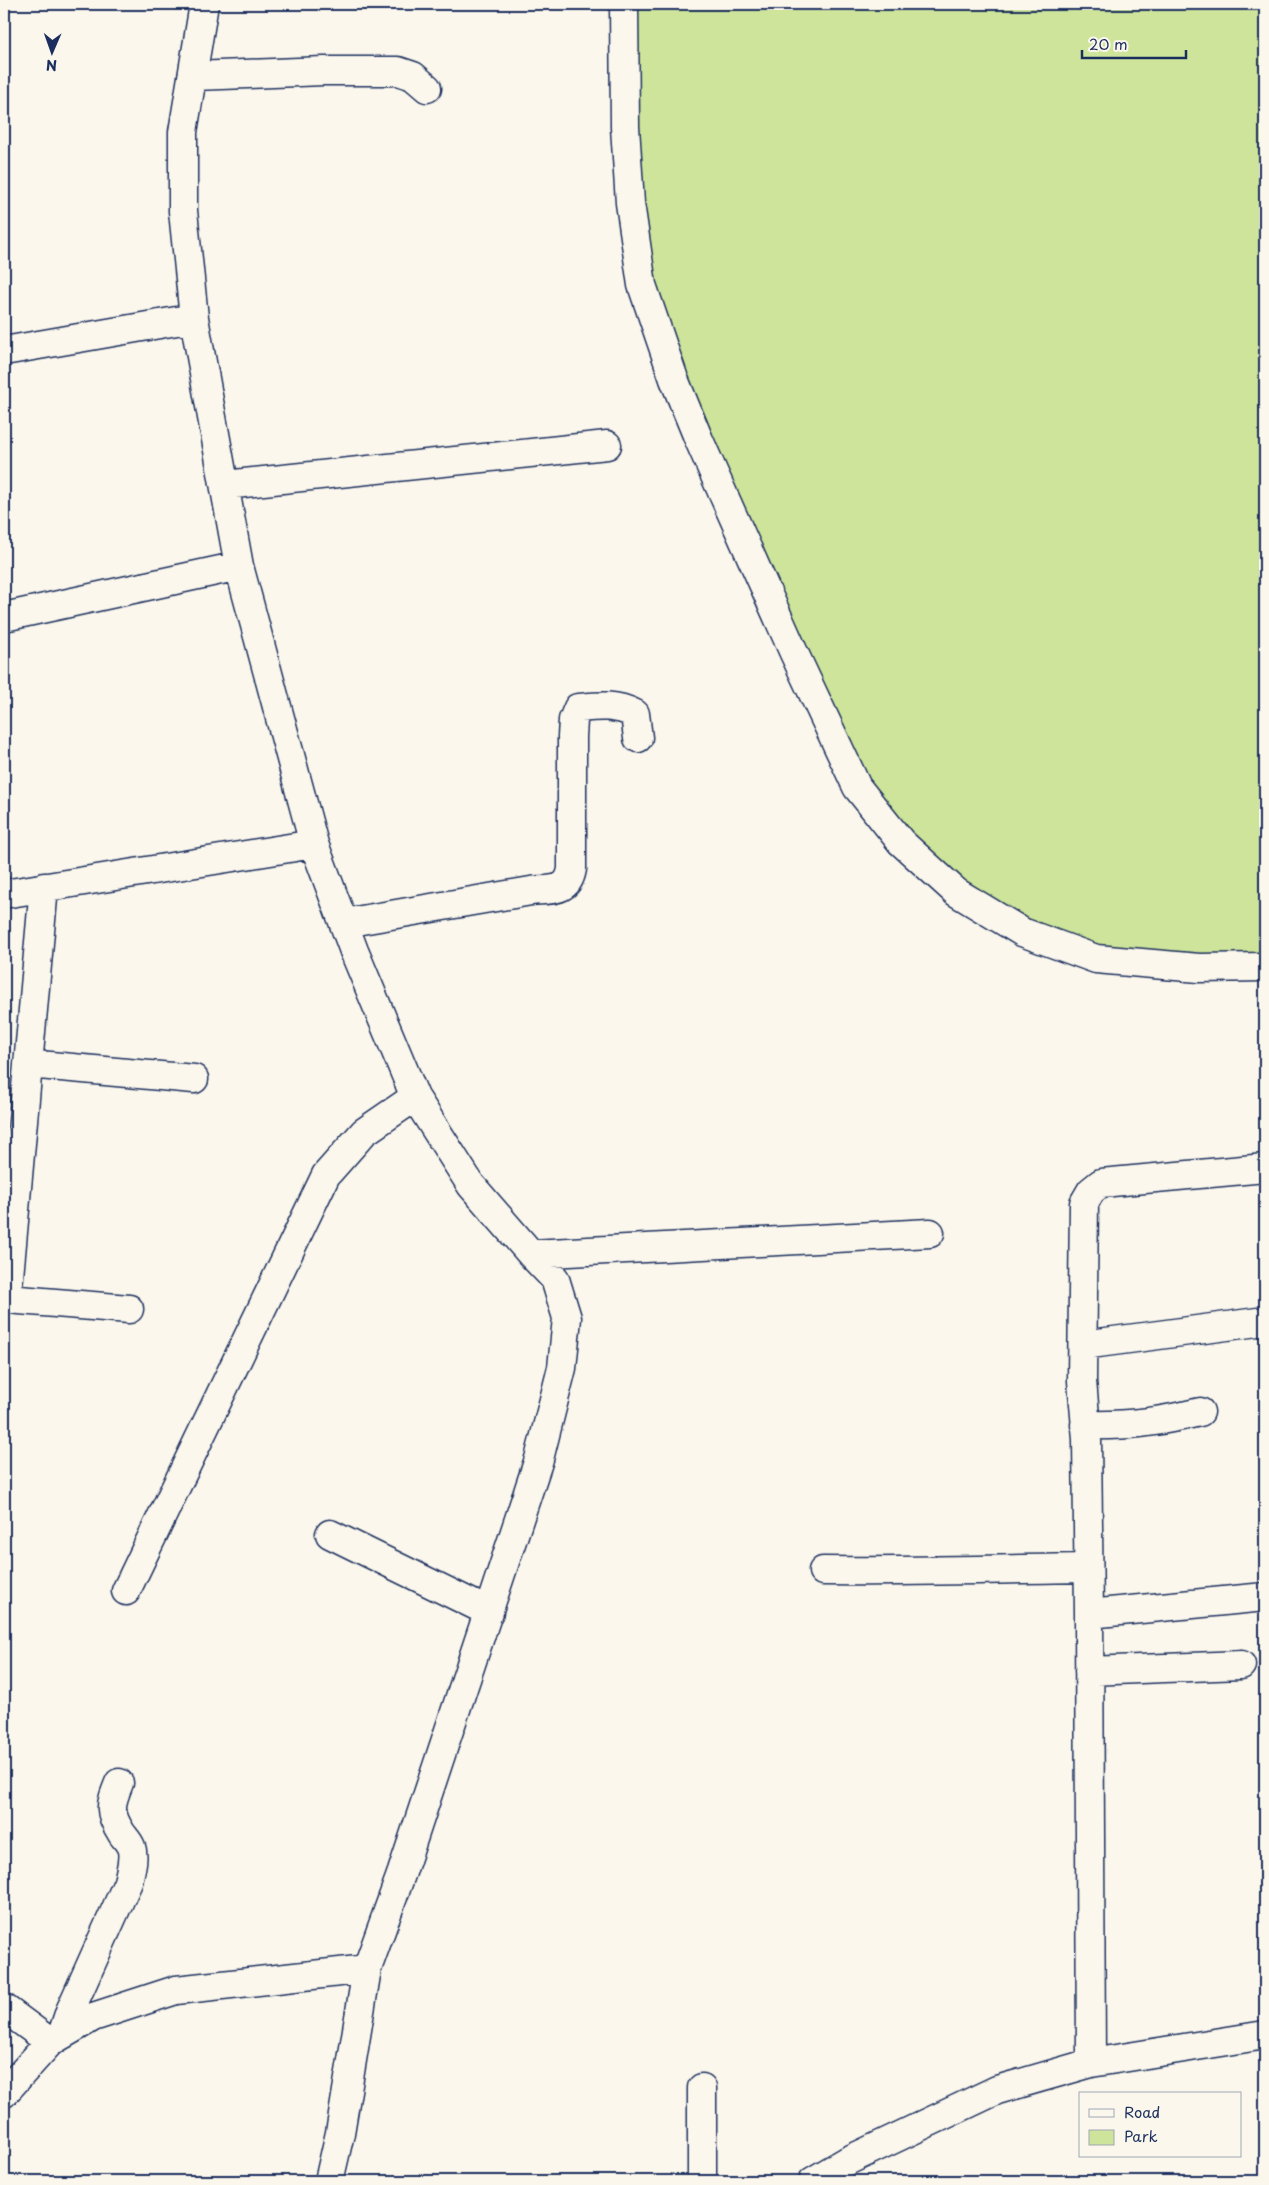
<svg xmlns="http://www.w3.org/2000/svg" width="1269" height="2185" viewBox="0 0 1269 2185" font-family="'Playpen Sans',sans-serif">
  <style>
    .green { fill: #cde49a; stroke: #748a7c }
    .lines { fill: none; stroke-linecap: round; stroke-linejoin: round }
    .minor-casing { stroke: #1b2f5e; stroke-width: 31 }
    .minor { stroke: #fbf7ec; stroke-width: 28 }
  </style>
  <rect width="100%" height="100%" fill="#fbf7ec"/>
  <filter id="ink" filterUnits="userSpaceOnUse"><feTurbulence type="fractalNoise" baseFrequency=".02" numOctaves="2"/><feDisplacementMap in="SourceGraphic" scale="10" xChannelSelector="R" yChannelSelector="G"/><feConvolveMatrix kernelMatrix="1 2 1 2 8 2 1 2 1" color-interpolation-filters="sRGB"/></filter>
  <g filter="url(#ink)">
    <!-- green -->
    <path class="green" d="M 637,4 L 1265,4 L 1265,955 L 1202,955 L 1096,947 L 1027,922 L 962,881 L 913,836 L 870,781 L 834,711 L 711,435 L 682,366 L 655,283 L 639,164 Z"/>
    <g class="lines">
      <!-- minor casing -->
      <g class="minor-casing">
        <path id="minor" d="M 204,4 L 183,132 L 183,211 L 194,318 L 239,566 L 314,844 L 354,951 L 415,1097 L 471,1185 L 531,1254 L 555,1279 L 567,1318 L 562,1368 L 539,1459 L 402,1872 L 367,1969 L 340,2133 L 329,2181
          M 624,4 L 625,127 L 630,203 L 642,285 L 674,379 L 699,440 L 794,653 L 857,787 L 901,842 L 956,892 L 1022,932 L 1096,959 L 1199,968 L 1265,967
          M 194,76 L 324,71 L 398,71 L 413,76 L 427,88
          M 4,351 L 194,318
          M 225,485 L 607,445
          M 4,617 L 239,566
          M 4,894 L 314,844
          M 344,923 L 531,891 C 551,889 568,893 572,869 L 572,737 L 573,720 L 578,708 C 599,706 616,704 635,714 L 638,738
          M 28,1064 L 194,1079
          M 531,1254 L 930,1233
          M 4,1299 L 7,1299 L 44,887
          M 7,1299 L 129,1309
          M 1083,1345 L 1265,1321
          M 1085,1425 C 1129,1426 1158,1422 1200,1412
          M 330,1534 L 489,1612
          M 823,1571 C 911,1572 1000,1569 1088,1568
          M 126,1591 L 326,1175 L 364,1132 L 415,1097
          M 1089,1614 L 1265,1597
          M 1089,1671 L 1241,1665
          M 4,2008 L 50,2042
          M 62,2035 L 70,2011 L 128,1882 C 130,1872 135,1857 131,1847 C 129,1842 125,1838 122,1834 C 108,1812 110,1805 119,1783
          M 1091,2063 L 1089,1614 L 1087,1439 L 1082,1381 L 1084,1203 L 1091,1191 L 1101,1183 L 1265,1168
          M 4,2093 L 50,2042 L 93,2017 L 176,1990 L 367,1969
          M 702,2181 L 702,2088
          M 813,2181 L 847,2161 L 997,2090 L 1091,2063 L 1265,2035"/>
      </g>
      <!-- minor -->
      <use href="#minor" class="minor"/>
    </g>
  </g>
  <!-- margin -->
  <rect width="1269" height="2185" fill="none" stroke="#fbf7ec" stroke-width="20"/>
  <rect x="10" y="10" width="1249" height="2165" fill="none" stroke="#1b2f5e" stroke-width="2" filter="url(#ink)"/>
  <!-- legend -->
  <rect x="1079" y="2092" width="162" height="65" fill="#fbf7ec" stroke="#a1a7b3"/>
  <rect x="1089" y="2109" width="25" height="8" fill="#fbf7ec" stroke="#a1a7b3"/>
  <text x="1124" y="2118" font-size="15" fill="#1b2f5e">Road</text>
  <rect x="1089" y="2130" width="25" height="15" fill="#cde49a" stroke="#a1a7b3"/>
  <text x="1124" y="2142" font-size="15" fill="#1b2f5e">Park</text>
  <!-- north arrow -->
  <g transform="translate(52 52) rotate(182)" stroke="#fbf7ec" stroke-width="4" paint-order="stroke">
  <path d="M0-4L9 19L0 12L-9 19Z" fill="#1b2f5e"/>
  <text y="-8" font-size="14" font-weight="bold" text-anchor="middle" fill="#1b2f5e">N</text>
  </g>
  <!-- scale -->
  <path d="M1082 50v8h104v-8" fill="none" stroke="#1b2f5e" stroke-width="2.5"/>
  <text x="1089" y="50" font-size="15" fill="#1b2f5e" stroke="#fbf7ec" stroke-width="4" paint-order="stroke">20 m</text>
</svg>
